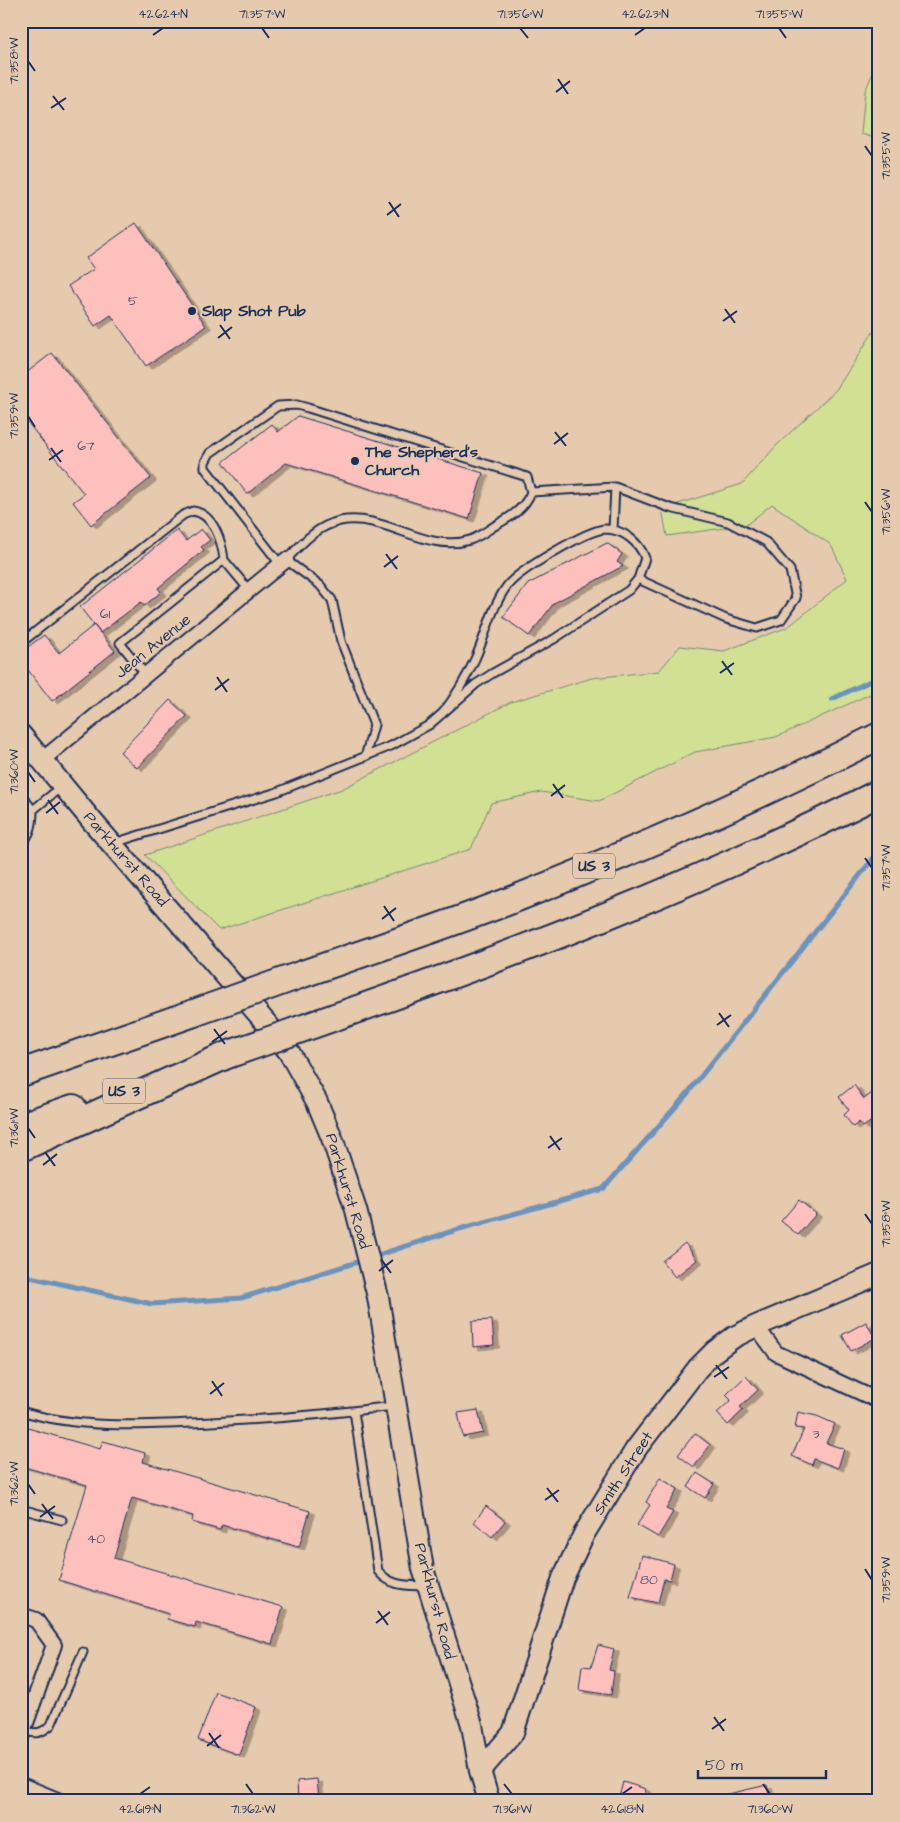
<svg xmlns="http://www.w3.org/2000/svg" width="900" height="1822" viewBox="0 0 900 1822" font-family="'Architects Daughter',sans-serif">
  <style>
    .green { fill: #d1e093; stroke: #768878 }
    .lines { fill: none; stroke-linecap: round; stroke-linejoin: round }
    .stream { stroke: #6b93bf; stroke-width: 5 }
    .building { fill: #fdc0bd; stroke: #1b2f5e; filter: url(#shadow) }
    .lane-casing { stroke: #1b2f5e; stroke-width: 11 }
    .street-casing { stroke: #1b2f5e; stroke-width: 18 }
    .secondary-casing { stroke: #1b2f5e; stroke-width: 24 }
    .highway-casing { stroke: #1b2f5e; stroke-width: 30 }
    .lane { stroke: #e6caad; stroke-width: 7 }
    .street { stroke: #e6caad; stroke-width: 14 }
    .secondary { stroke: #e6caad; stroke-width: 20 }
    .highway { stroke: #e6caad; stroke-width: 26 }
    .highway-bridge-casing { stroke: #1b2f5e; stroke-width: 30; stroke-linecap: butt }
    .highway-bridge { stroke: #e6caad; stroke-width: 26 }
    .ticks { fill: none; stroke: #1b2f5e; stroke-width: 2 }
    .poi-dot { fill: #1b2f5e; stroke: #e6caad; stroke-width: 2 }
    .labels { text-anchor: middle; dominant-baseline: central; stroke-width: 4; stroke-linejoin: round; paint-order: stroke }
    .number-label { font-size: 14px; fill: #545376 }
    .shield { fill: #e6caad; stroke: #585e76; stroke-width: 1 }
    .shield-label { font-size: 15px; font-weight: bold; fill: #1b2f5e }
    .poi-label { font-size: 16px; font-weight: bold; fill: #1b2f5e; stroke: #e6caad; text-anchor: start }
    .street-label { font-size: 16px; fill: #1b2f5e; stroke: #e6caad }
    .neatline { fill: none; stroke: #1b2f5e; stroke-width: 2 }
    .ticks-label { font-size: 12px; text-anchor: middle; fill: #1b2f5e }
  </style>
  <defs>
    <filter id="shadow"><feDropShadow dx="5.5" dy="3" stdDeviation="0" flood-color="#0004"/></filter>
  </defs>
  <rect width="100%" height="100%" fill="#e6caad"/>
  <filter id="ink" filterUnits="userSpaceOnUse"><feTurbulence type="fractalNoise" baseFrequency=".02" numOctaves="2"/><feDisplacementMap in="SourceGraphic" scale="10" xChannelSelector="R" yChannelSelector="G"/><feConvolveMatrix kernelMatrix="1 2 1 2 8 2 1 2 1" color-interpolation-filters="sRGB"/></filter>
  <g filter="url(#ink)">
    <!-- green -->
    <path class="green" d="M 879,59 L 879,139 L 861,134 L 865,91 Z
      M 879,323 L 879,690 L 776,737 L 695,752 L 599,801 L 541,792 L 491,803 L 471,849 L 219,930 L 145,855 L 342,789 L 511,702 L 592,678 L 659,671 L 680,646 L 724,651 L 788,627 L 847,579 L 831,545 L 772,504 L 746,525 L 667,536 L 662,509 L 742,484 L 777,445 L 836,390 Z"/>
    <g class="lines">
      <!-- stream -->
      <path class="stream" d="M 832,699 L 879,677
        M 372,1257 L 456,1230 L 603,1189 L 687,1094 L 879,851
        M 21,1275 L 152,1304 L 241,1298 L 364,1260"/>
    </g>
    <!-- building -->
    <path class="building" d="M 136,223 L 206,326 L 146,366 L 111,315 L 95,326 L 68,286 L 94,269 L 86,258 Z
      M 52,353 L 151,478 L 91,525 L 73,502 L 84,494 L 21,414 L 21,377 Z
      M 298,416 L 483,473 L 469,519 L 286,463 L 247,494 L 223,462 L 272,424 L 278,432 Z
      M 201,529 L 210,540 L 201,547 L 204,550 L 158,588 L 161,592 L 144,606 L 141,602 L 100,633 L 80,607 L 177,530 L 186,541 Z
      M 607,543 L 622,554 L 617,562 L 623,566 L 554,603 L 529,636 L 503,617 L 528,584 Z
      M 94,625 L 115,651 L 52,701 L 21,661 L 21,652 L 44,635 L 59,653 Z
      M 170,700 L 187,716 L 137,768 L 120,752 Z
      M 854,1085 L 864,1099 L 879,1088 L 879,1116 L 863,1127 L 859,1122 L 853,1127 L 844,1115 L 849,1110 L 839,1097 Z
      M 799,1200 L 816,1214 L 798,1235 L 781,1221 Z
      M 685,1243 L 697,1260 L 675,1277 L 662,1261 Z
      M 492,1320 L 494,1345 L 473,1347 L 472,1321 Z
      M 866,1322 L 875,1338 L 851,1351 L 842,1335 Z
      M 746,1376 L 758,1390 L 740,1407 L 743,1410 L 728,1425 L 717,1413 L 731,1400 L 726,1395 Z
      M 478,1410 L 483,1433 L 463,1437 L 458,1413 Z
      M 798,1412 L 817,1416 L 835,1424 L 826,1443 L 844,1449 L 838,1468 L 814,1459 L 812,1465 L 792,1456 L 804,1429 L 795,1428 Z
      M 21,1426 L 100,1449 L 103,1441 L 145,1453 L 143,1462 L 310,1511 L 299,1547 L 222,1525 L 220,1530 L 192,1522 L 193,1516 L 132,1498 L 114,1558 L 283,1607 L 272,1644 L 196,1622 L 195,1627 L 167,1619 L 169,1614 L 59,1580 L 87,1485 L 21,1466 Z
      M 695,1433 L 710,1445 L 694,1467 L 678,1455 Z
      M 697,1473 L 714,1484 L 705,1498 L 688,1487 Z
      M 660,1478 L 678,1489 L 666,1509 L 673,1512 L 658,1537 L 637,1525 L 650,1505 L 646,1502 Z
      M 486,1506 L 505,1521 L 492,1537 L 474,1522 Z
      M 642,1555 L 674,1564 L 670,1580 L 664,1579 L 658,1603 L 630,1597 Z
      M 598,1645 L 614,1649 L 609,1670 L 614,1671 L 611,1695 L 579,1690 L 582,1666 L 591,1667 Z
      M 216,1692 L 256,1707 L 239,1755 L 198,1740 Z
      M 317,1779 L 319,1801 L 298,1801 L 297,1781 Z
      M 623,1782 L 646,1789 L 642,1801 L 618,1801 Z
      M 767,1785 L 770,1801 L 725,1801 L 724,1795 Z"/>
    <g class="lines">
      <!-- lane casing -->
      <g class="lane-casing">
        <path id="lane" d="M 531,492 L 615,487 L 670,508 L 728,522 L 766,542 L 790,570 L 796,598 L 781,620 L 757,628 L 726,619 L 638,579
          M 613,530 L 615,487
          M 280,564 L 205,468 L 205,462 L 210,453 L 278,406 L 297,405 L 308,408 L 527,477 L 531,492 C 525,508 511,517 496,525 C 488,530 479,537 470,540 C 425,554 385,512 340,521 C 317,526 302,543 286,560 L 320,585 L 332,600 L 341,641 L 374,725 L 365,757
          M 21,643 L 183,515 L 193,511 C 214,514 222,542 224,560
          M 146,675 L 120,643 L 224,560 L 249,590
          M 21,795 L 33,810 L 21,809
          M 114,843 L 277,792 L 391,746 L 429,725 L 476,684 L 493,673 L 554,639 L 629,590 L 638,579 L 645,558 C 639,542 623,529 605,529 C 587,530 518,571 507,586 C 491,608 486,635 475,659 C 466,679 455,697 442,714
          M 21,845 C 31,834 33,824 33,810 L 61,787
          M 21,1411 C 82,1430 147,1425 211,1422 C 272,1419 333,1414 393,1406
          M 354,1411 L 378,1571 C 391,1587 407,1585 426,1586
          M 21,1509 L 62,1520
          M 23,1731 C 36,1734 41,1734 51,1725 L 83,1652"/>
      </g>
      <!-- street casing -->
      <g class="street-casing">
        <path id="street" d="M 42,760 L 286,560
          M 756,1326 L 776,1353 L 879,1401
          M 21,1615 L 36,1620 L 54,1645 L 21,1737
          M 21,1785 L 60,1801"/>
      </g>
      <!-- secondary casing -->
      <g class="secondary-casing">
        <path id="secondary" d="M 21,735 L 92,821 L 273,1031 L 289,1052 L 317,1102 L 332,1138 L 356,1210 L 378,1297 L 423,1569 L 472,1725 L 480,1771 L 489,1801
          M 480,1771 L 513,1733 L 563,1578 L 584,1534 L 636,1449 L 698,1368 L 715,1351 L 734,1337 L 756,1326 L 879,1274"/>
      </g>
      <!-- highway casing -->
      <g class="highway-casing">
        <path id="highway" d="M 300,975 C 372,950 446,926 517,898 C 640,849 761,796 879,736
          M 335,1017 C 521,952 703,882 879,793
          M 21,1073 L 194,1013
          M 21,1126 L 73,1108
          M 21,1148 L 227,1055"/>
      </g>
      <!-- lane -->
      <use href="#lane" class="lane"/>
      <!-- street -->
      <use href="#street" class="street"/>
      <!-- secondary -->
      <use href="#secondary" class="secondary"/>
      <!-- highway -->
      <use href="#highway" class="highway"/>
      <!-- highway-bridge casing -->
      <g class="highway-bridge-casing">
        <path id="highway-bridge" d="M 194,1013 L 300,975
          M 227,1055 L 335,1017"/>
      </g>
      <!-- highway-bridge -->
      <use href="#highway-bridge" class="highway-bridge"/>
    </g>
  </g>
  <!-- ticks -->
  <path class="ticks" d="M 262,28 L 269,38M 520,28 L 528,38M 779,28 L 786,38M 153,35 L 163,28M 635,35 L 645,28M 28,61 L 35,71M 558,79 L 568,94M 556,92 L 570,81M 53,96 L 64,110M 51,108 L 66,98M 865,146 L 872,156M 389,202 L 399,217M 387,215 L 401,204M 725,309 L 735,323M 723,321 L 737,311M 220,325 L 230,339M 218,338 L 232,327M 28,416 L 35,427M 555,432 L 566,446M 554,444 L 568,433M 51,448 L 61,462M 49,460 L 63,450M 865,502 L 872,512M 386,554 L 397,569M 384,567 L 398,556M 722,661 L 732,675M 720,673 L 734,663M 217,677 L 227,692M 215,690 L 229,679M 28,772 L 35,782M 553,784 L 563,798M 551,796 L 565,785M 48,800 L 58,814M 46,813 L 60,802M 865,858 L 872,868M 384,906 L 394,921M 382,919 L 396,908M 719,1013 L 729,1027M 717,1025 L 731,1015M 214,1029 L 225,1044M 212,1042 L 227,1031M 28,1128 L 35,1138M 550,1136 L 560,1150M 548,1148 L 562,1138M 45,1152 L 55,1166M 43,1165 L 57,1154M 865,1214 L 872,1224M 381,1259 L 391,1273M 379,1271 L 393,1260M 716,1365 L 727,1379M 714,1377 L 729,1367M 212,1381 L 222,1396M 210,1394 L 224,1383M 28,1484 L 35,1494M 547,1488 L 558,1502M 545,1500 L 559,1490M 42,1504 L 53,1519M 40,1517 L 55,1506M 865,1569 L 872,1580M 378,1611 L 388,1625M 376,1623 L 390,1612M 714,1717 L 724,1731M 712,1729 L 726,1719M 209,1733 L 219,1748M 207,1746 L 221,1735M 246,1784 L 253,1794M 504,1784 L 512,1794M 763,1784 L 770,1794M 140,1794 L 150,1787M 622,1794 L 632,1787"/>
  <!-- markers -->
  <g class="poi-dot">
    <circle cx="192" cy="311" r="5"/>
    <circle cx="355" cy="461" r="5"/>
  </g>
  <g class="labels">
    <!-- number labels -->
    <g class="number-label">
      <text x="133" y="301">5</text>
      <text x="86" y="446">67</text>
      <text x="105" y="614">61</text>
      <text x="816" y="1434">3</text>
      <text x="96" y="1539">40</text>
      <text x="649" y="1580">80</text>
    </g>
    <!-- shield labels -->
    <g class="shield">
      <rect x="573" y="853.5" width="42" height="25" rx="4"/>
      <rect x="103" y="1078.5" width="42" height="25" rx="4"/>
    </g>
    <g class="shield-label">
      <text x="594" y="866">US 3</text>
      <text x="124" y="1091">US 3</text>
    </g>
    <!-- poi labels -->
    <g class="poi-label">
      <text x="202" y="311">Slap Shot Pub</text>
      <text x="365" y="452">The Shepherd's<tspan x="365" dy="18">Church</tspan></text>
    </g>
    <!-- street labels -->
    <g class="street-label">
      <text transform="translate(153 646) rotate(-39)">Jean Avenue</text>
      <text transform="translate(126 859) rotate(49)">Parkhurst Road</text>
      <text transform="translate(348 1191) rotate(73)">Parkhurst Road</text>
      <text transform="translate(623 1473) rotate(-57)">Smith Street</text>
      <text transform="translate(435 1601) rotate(75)">Parkhurst Road</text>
    </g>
  </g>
  <!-- margin -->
  <rect width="900" height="1822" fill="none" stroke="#e6caad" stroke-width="55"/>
  <!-- scale -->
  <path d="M698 1770v8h128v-8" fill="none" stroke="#1b2f5e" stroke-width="2.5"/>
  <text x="705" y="1770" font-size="15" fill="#1b2f5e" stroke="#e6caad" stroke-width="4" paint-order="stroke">50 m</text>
  <rect x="28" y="28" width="844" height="1766" class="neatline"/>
  <g class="ticks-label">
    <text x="163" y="18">42.624°N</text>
    <text x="262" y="18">71.357°W</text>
    <text x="520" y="18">71.356°W</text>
    <text x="645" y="18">42.623°N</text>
    <text x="779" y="18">71.355°W</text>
    <text transform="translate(14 61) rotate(-90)" y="4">71.358°W</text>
    <text transform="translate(886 156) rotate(-90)" y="4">71.355°W</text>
    <text transform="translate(14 416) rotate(-90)" y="4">71.359°W</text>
    <text transform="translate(886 512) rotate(-90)" y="4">71.356°W</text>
    <text transform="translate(14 772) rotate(-90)" y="4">71.360°W</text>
    <text transform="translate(886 868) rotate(-90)" y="4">71.357°W</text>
    <text transform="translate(14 1128) rotate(-90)" y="4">71.361°W</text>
    <text transform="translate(886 1224) rotate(-90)" y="4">71.358°W</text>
    <text transform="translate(14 1484) rotate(-90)" y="4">71.362°W</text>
    <text transform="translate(886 1580) rotate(-90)" y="4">71.359°W</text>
    <text x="140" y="1813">42.619°N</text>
    <text x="253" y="1813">71.362°W</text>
    <text x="512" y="1813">71.361°W</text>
    <text x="622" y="1813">42.618°N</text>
    <text x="770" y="1813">71.360°W</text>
  </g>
</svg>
